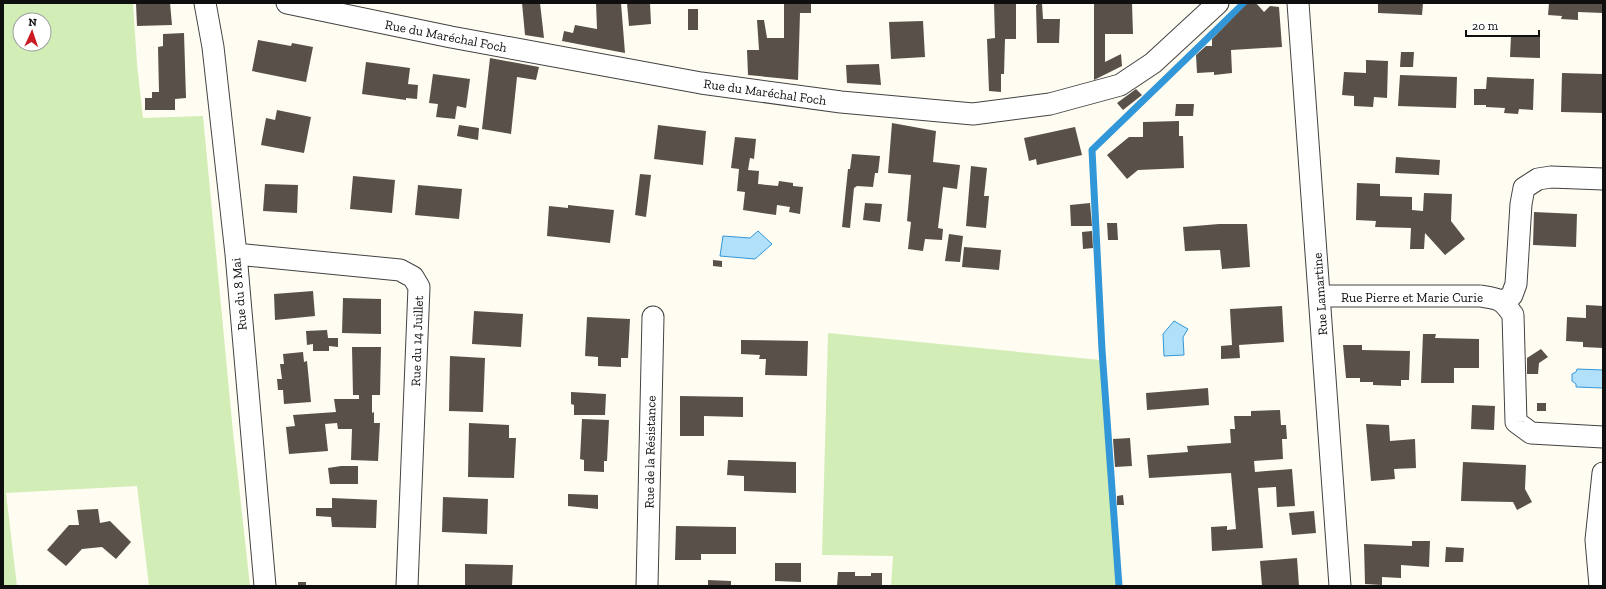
<svg xmlns="http://www.w3.org/2000/svg" width="1606" height="589" viewBox="0 0 1606 589" font-family="'Zilla Slab',serif">
  <style>
    .green { fill: #d3edb7; fill-rule: evenodd }
    .water { fill: #b1e0fb; stroke: #3297d8 }
    .lines { fill: none; stroke-linecap: round; stroke-linejoin: round }
    .stream { stroke: #3297d8; stroke-width: 7 }
    .building { fill: #59504a }
    .street-casing { stroke: #424242; stroke-width: 23 }
    .street { stroke: #fff; stroke-width: 21 }
    .labels { text-anchor: middle; dominant-baseline: central; stroke-width: 4; stroke-linejoin: round; paint-order: stroke }
    .street-label { font-size: 13px; fill: #0f0f0f; stroke: #fff }
  </style>
  <rect width="100%" height="100%" fill="#fffcf1"/>
  <!-- green -->
  <path class="green" d="M 3,3 L 133,3 L 137,64 L 143,118 L 203,116 L 233,432 L 250,586 L 149,586 L 137,486 L 6,493 L 17,586 L 3,586 ZM 20,20 L 44,20 L 44,44 L 20,44 Z
    M 828,333 L 1100,360 L 1118,586 L 891,586 L 893,556 L 822,555 Z"/>
  <!-- water -->
  <path class="water" d="M 758,231 L 772,244 L 755,259 L 720,256 L 723,236 L 750,238 Z
    M 1174,321 L 1188,329 L 1183,337 L 1184,355 L 1164,356 L 1163,334 Z
    M 1577,369 L 1603,370 L 1603,388 L 1576,387 L 1576,384 L 1572,381 L 1572,374 L 1576,372 Z"/>
  <g class="lines">
    <!-- stream -->
    <path class="stream" d="M 1119,586 L 1102,350 L 1092,150 L 1244,3"/>
  </g>
  <!-- building -->
  <path class="building" d="M 136,3 L 170,3 L 172,25 L 137,26 Z
    M 522,3 L 540,3 L 544,38 L 525,35 Z
    M 596,3 L 621,3 L 625,53 L 562,41 L 564,31 L 573,33 L 575,25 L 597,29 Z
    M 627,3 L 650,3 L 651,24 L 629,26 Z
    M 784,3 L 811,3 L 811,13 L 800,13 L 798,80 L 748,75 L 747,50 L 759,50 L 757,20 L 764,20 L 767,38 L 784,38 Z
    M 994,3 L 1016,3 L 1016,39 L 1005,39 L 1004,74 L 1001,74 L 1001,92 L 989,91 L 987,39 L 995,38 Z
    M 1037,3 L 1042,3 L 1043,19 L 1060,19 L 1059,43 L 1037,43 L 1036,5 L 1037,5 Z
    M 1094,3 L 1132,3 L 1133,34 L 1105,34 L 1105,62 L 1121,54 L 1122,66 L 1094,80 Z
    M 1248,3 L 1256,3 L 1264,12 L 1270,6 L 1279,7 L 1282,47 L 1231,50 L 1232,73 L 1214,75 L 1214,72 L 1197,73 L 1196,55 L 1206,46 L 1212,46 L 1212,39 Z
    M 1378,3 L 1423,3 L 1422,15 L 1378,13 Z
    M 1549,3 L 1603,3 L 1603,13 L 1578,12 L 1578,20 L 1561,19 L 1562,16 L 1548,15 Z
    M 688,9 L 698,9 L 698,30 L 688,30 Z
    M 923,21 L 925,57 L 891,59 L 889,22 Z
    M 184,33 L 186,98 L 175,99 L 175,110 L 145,110 L 145,98 L 152,98 L 152,92 L 159,92 L 158,47 L 163,46 L 163,34 Z
    M 1511,36 L 1540,37 L 1540,58 L 1510,57 Z
    M 258,40 L 291,46 L 292,43 L 313,47 L 306,82 L 252,71 Z
    M 1401,52 L 1414,52 L 1413,67 L 1400,67 Z
    M 490,58 L 539,67 L 536,80 L 517,77 L 511,134 L 482,129 Z
    M 1366,60 L 1388,61 L 1387,98 L 1374,97 L 1373,107 L 1354,106 L 1354,96 L 1342,95 L 1344,72 L 1366,73 Z
    M 366,62 L 410,68 L 408,84 L 418,85 L 417,99 L 406,98 L 406,100 L 362,94 Z
    M 879,64 L 881,85 L 847,83 L 846,65 Z
    M 1562,73 L 1603,74 L 1603,113 L 1561,112 Z
    M 433,74 L 470,79 L 466,108 L 457,106 L 455,119 L 436,117 L 438,104 L 429,103 Z
    M 1400,75 L 1457,77 L 1456,108 L 1398,106 Z
    M 1487,77 L 1534,79 L 1533,110 L 1519,109 L 1518,114 L 1504,113 L 1505,108 L 1486,107 L 1486,105 L 1474,105 L 1474,89 L 1486,89 Z
    M 1136,89 L 1142,95 L 1123,110 L 1117,103 Z
    M 1176,104 L 1194,104 L 1193,116 L 1175,116 Z
    M 277,110 L 311,117 L 304,153 L 261,145 L 266,118 L 275,120 Z
    M 1179,121 L 1179,136 L 1183,136 L 1184,168 L 1138,170 L 1127,179 L 1107,155 L 1129,137 L 1143,137 L 1143,122 Z
    M 892,123 L 936,131 L 933,162 L 960,165 L 957,189 L 943,187 L 938,228 L 943,229 L 942,240 L 925,239 L 923,251 L 908,249 L 911,222 L 907,221 L 911,175 L 888,173 Z
    M 459,125 L 479,128 L 478,140 L 457,136 Z
    M 658,125 L 706,131 L 703,165 L 654,159 Z
    M 1075,127 L 1082,155 L 1037,165 L 1036,159 L 1029,161 L 1024,138 Z
    M 735,137 L 756,139 L 754,159 L 750,158 L 748,170 L 759,171 L 758,184 L 778,186 L 779,181 L 793,183 L 793,186 L 803,187 L 800,214 L 789,212 L 790,207 L 777,205 L 776,215 L 743,210 L 745,192 L 737,191 L 739,169 L 731,168 Z
    M 852,154 L 880,156 L 878,173 L 875,173 L 873,187 L 857,186 L 854,188 L 850,228 L 842,227 L 848,169 L 850,169 Z
    M 1396,157 L 1440,160 L 1439,175 L 1395,173 Z
    M 971,166 L 987,168 L 984,196 L 989,196 L 986,228 L 966,226 Z
    M 640,174 L 651,175 L 646,217 L 635,215 Z
    M 353,176 L 395,180 L 392,213 L 350,209 Z
    M 1357,183 L 1380,184 L 1380,196 L 1412,197 L 1412,210 L 1423,211 L 1424,193 L 1452,194 L 1451,221 L 1465,239 L 1445,255 L 1425,233 L 1424,249 L 1410,249 L 1411,228 L 1375,227 L 1376,221 L 1356,220 Z
    M 265,184 L 298,185 L 297,213 L 263,211 Z
    M 418,185 L 462,189 L 459,219 L 415,215 Z
    M 865,203 L 882,204 L 880,222 L 863,220 Z
    M 1090,203 L 1092,226 L 1071,226 L 1070,205 Z
    M 568,205 L 614,210 L 610,243 L 547,236 L 549,206 L 568,208 Z
    M 1534,212 L 1577,214 L 1576,247 L 1533,245 Z
    M 1107,223 L 1117,223 L 1118,240 L 1108,240 Z
    M 1219,224 L 1247,224 L 1250,267 L 1222,269 L 1220,250 L 1185,251 L 1183,227 Z
    M 1092,231 L 1093,248 L 1083,249 L 1082,232 Z
    M 949,234 L 963,236 L 960,262 L 945,261 Z
    M 964,247 L 1001,250 L 999,270 L 962,267 Z
    M 713,260 L 722,261 L 722,267 L 713,266 Z
    M 313,291 L 315,316 L 275,320 L 274,294 Z
    M 343,298 L 381,299 L 381,334 L 342,333 Z
    M 1586,305 L 1603,306 L 1603,348 L 1583,347 L 1583,342 L 1566,341 L 1567,317 L 1586,318 Z
    M 1282,306 L 1284,342 L 1239,345 L 1240,358 L 1221,359 L 1221,346 L 1232,345 L 1230,309 Z
    M 474,311 L 523,314 L 521,347 L 472,344 Z
    M 587,317 L 630,319 L 628,358 L 621,358 L 621,367 L 598,366 L 598,357 L 585,356 Z
    M 327,330 L 328,338 L 338,338 L 338,347 L 329,346 L 329,351 L 313,351 L 313,344 L 307,345 L 306,331 Z
    M 1423,334 L 1436,334 L 1435,338 L 1479,339 L 1479,368 L 1454,368 L 1454,383 L 1421,383 Z
    M 741,340 L 808,341 L 807,376 L 765,375 L 766,359 L 759,359 L 760,355 L 741,354 Z
    M 1343,345 L 1362,345 L 1362,350 L 1410,351 L 1409,380 L 1401,380 L 1401,386 L 1373,385 L 1373,382 L 1360,382 L 1360,378 L 1346,378 Z
    M 352,347 L 381,347 L 380,395 L 372,395 L 372,413 L 374,412 L 374,423 L 380,423 L 378,461 L 351,460 L 352,429 L 338,429 L 337,423 L 325,424 L 328,451 L 289,454 L 286,427 L 295,426 L 293,415 L 336,412 L 334,399 L 359,399 L 359,395 L 353,395 Z
    M 1541,349 L 1548,357 L 1539,363 L 1538,374 L 1527,374 L 1527,358 Z
    M 303,352 L 304,362 L 307,361 L 311,402 L 284,404 L 283,390 L 278,390 L 277,379 L 282,379 L 280,364 L 284,364 L 283,354 Z
    M 450,356 L 485,358 L 483,412 L 449,411 Z
    M 1208,388 L 1209,405 L 1147,410 L 1146,393 Z
    M 571,392 L 606,394 L 605,415 L 574,415 L 574,405 L 571,404 Z
    M 680,396 L 743,397 L 743,417 L 704,416 L 704,436 L 680,436 Z
    M 1537,403 L 1546,403 L 1546,411 L 1537,411 Z
    M 1472,405 L 1495,406 L 1494,430 L 1471,429 Z
    M 1280,410 L 1281,425 L 1286,425 L 1287,439 L 1282,439 L 1283,459 L 1254,461 L 1255,472 L 1292,469 L 1295,506 L 1277,507 L 1276,487 L 1258,488 L 1263,548 L 1212,551 L 1211,527 L 1227,526 L 1227,530 L 1236,529 L 1231,473 L 1149,478 L 1147,455 L 1188,452 L 1187,446 L 1231,443 L 1230,429 L 1235,429 L 1234,416 L 1251,416 L 1251,411 Z
    M 582,419 L 609,420 L 607,461 L 604,461 L 604,472 L 584,471 L 584,460 L 580,459 Z
    M 469,423 L 509,425 L 509,438 L 516,438 L 514,478 L 468,477 Z
    M 1366,424 L 1389,425 L 1390,441 L 1415,439 L 1416,468 L 1394,469 L 1395,479 L 1371,481 Z
    M 1130,438 L 1132,466 L 1115,467 L 1113,439 Z
    M 728,460 L 796,462 L 796,493 L 744,491 L 744,476 L 727,475 Z
    M 1463,462 L 1526,465 L 1525,489 L 1532,502 L 1517,510 L 1513,502 L 1461,501 Z
    M 341,466 L 358,466 L 358,484 L 330,484 L 328,468 Z
    M 568,494 L 598,495 L 598,509 L 568,506 Z
    M 1123,495 L 1124,505 L 1117,505 L 1117,496 Z
    M 443,497 L 488,499 L 487,534 L 442,532 Z
    M 332,498 L 377,500 L 376,528 L 332,527 L 331,517 L 316,516 L 316,508 L 332,508 Z
    M 98,509 L 100,523 L 110,521 L 131,542 L 116,559 L 102,547 L 82,549 L 66,566 L 47,550 L 69,525 L 79,525 L 77,510 Z
    M 1314,511 L 1316,533 L 1292,535 L 1289,513 Z
    M 676,526 L 736,527 L 736,554 L 701,554 L 701,560 L 675,560 Z
    M 1412,541 L 1430,541 L 1429,567 L 1401,565 L 1401,578 L 1382,577 L 1382,585 L 1365,584 L 1364,544 L 1412,546 Z
    M 1446,547 L 1464,548 L 1463,562 L 1445,562 Z
    M 1297,558 L 1299,586 L 1262,586 L 1260,561 Z
    M 775,563 L 801,563 L 801,582 L 775,581 Z
    M 465,564 L 513,565 L 512,586 L 465,586 Z
    M 838,572 L 855,572 L 855,576 L 871,576 L 871,573 L 882,573 L 882,586 L 837,586 Z
    M 708,580 L 731,581 L 731,586 L 708,586 Z
    M 298,582 L 306,582 L 306,586 L 298,586 Z"/>
  <g class="lines">
    <!-- street casing -->
    <g class="street-casing">
      <path id="street" d="M 205,3 L 213,47 L 236,254 L 265,586
        M 287,3 L 451,37 L 701,83 L 841,102 L 973,114 L 1050,104 L 1120,85 L 1153,63 L 1218,3
        M 1298,3 L 1340,586
        M 236,254 L 400,270 L 413,277 L 419,287 L 407,586
        M 1320,296 L 1480,296 C 1500,299 1502,299 1513,315 L 1516,422 L 1531,433 L 1603,437
        M 1504,302 L 1512,295 L 1516,284 L 1521,204 L 1524,188 L 1538,179 L 1551,177 L 1603,179
        M 647,586 L 653,317
        M 1600,586 L 1596,540 L 1603,473"/>
    </g>
    <!-- street -->
    <use href="#street" class="street"/>
  </g>
  <g class="labels">
    <!-- street labels -->
    <g class="street-label">
      <text transform="translate(446 36) rotate(11)">Rue du Maréchal Foch</text>
      <text transform="translate(765 92) rotate(8)">Rue du Maréchal Foch</text>
      <text transform="translate(239 294) rotate(-95)">Rue du 8 Mai</text>
      <text transform="translate(1320 294) rotate(-94)">Rue Lamartine</text>
      <text x="1412" y="297">Rue Pierre et Marie Curie</text>
      <text transform="translate(417 341) rotate(-88)">Rue du 14 Juillet</text>
      <text transform="translate(650 452) rotate(-89)">Rue de la Résistance</text>
    </g>
  </g>
  <!-- border -->
  <rect width="1606" height="589" fill="none" stroke="#0f0f0f" stroke-width="8"/>
  <!-- north arrow -->
  <g transform="translate(32 32) rotate(3)"><circle r="19" fill="#ffffff" stroke="#9f9f9f"/>
  <path d="M0-3L7 15L0 10L-7 15Z" fill="#cb1b25"/>
  <text y="-6" font-size="11" font-weight="bold" text-anchor="middle" fill="#0f0f0f">N</text>
  </g>
  <!-- scale -->
  <path d="M1466 30v6h73v-6" fill="none" stroke="#0f0f0f" stroke-width="2"/>
  <text x="1472" y="30" font-size="12" fill="#0f0f0f" stroke="#ffffff" stroke-width="3" paint-order="stroke">20 m</text>
</svg>
